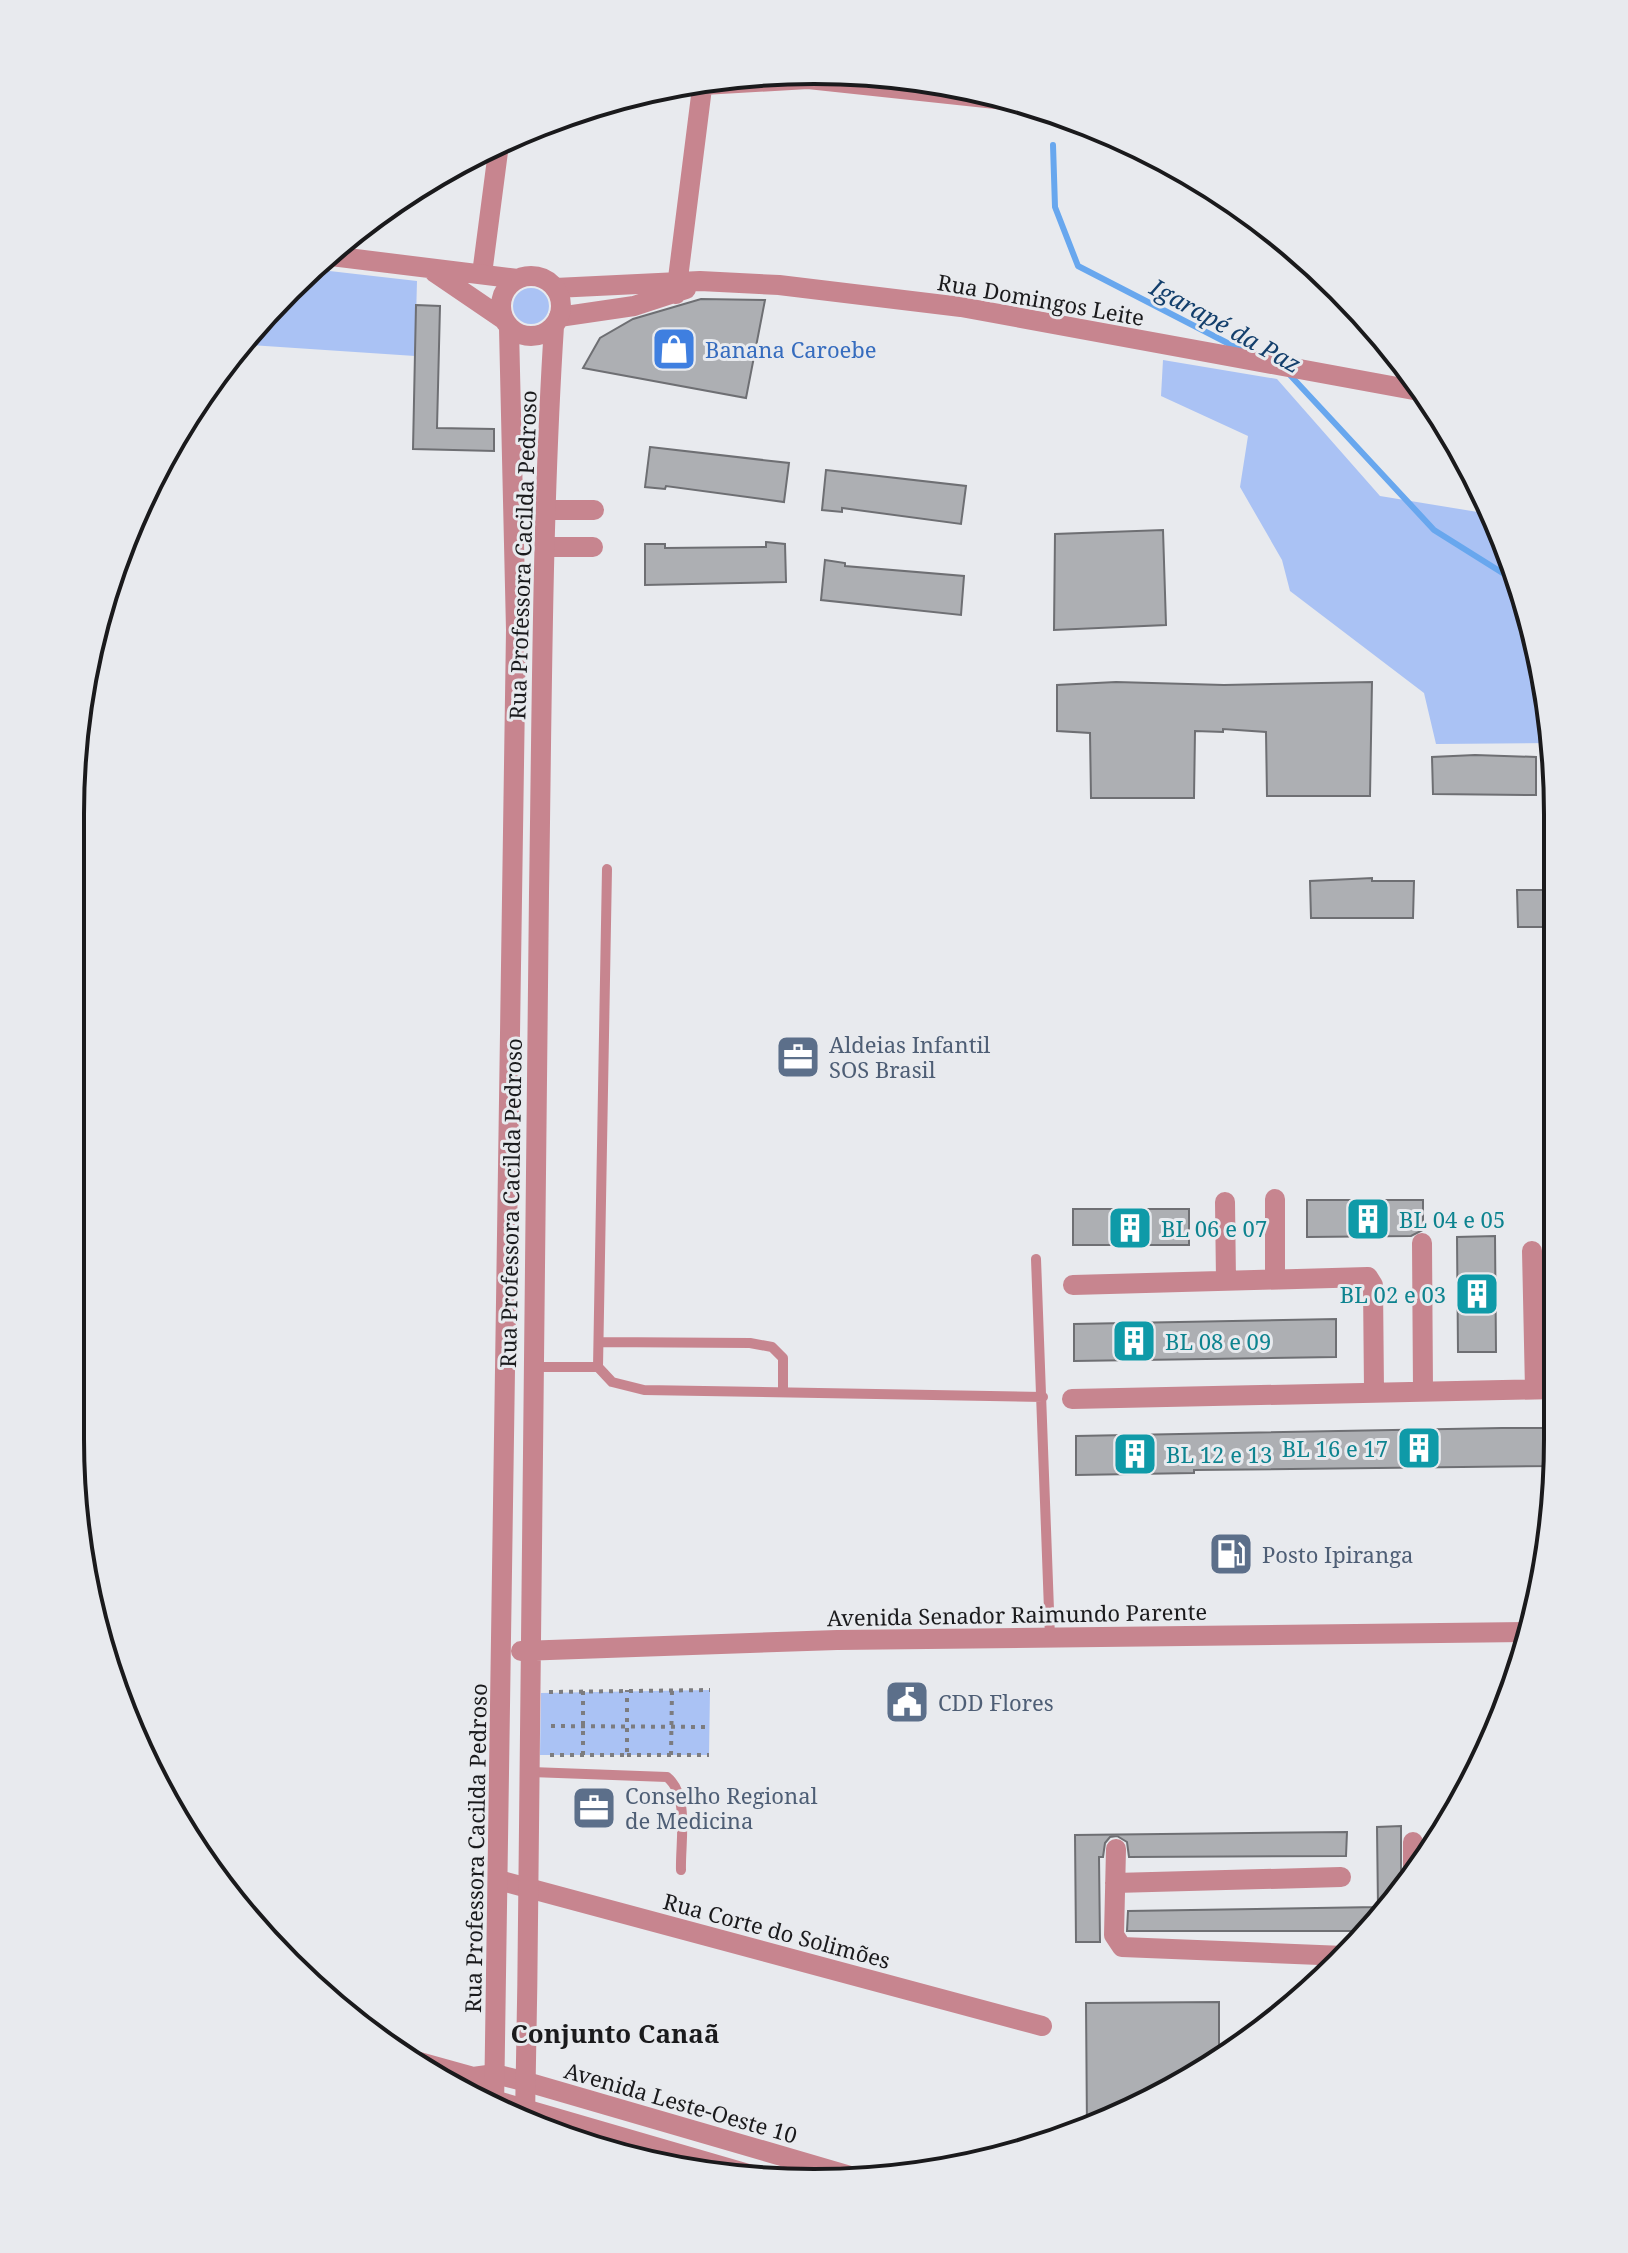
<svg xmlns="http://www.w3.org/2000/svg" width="1628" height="2253" viewBox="0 0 1628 2253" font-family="'Noto Serif',serif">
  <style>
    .green { fill: #aac2f4 }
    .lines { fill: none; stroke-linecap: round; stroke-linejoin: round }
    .stream { stroke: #68a7ee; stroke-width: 6 }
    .building { fill: #adafb3; stroke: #6e6f73; stroke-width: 2 }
    .path { stroke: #7c7c7f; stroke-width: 4; stroke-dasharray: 4 6; stroke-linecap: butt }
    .service { stroke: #c7858f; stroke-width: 10 }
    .minor { stroke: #c7858f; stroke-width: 20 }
    .tertiary { stroke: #c7858f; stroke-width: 20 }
    .labels { text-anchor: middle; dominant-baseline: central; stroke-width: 6; stroke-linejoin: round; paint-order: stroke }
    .street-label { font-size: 22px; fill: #1a1a1c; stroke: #e8eaee }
    .shop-label { font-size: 22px; fill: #366cbe; stroke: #e8eaee; text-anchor: start }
    .service-label { font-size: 22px; fill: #4e5e75; stroke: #e8eaee; text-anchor: start }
    .culture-label { font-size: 22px; fill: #0d838f; stroke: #e8eaee; text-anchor: start }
    .water-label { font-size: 24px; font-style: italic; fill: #133f6c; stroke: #e8eaee }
    .quarter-label { font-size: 26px; font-weight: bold; fill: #1a1a1c; stroke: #e8eaee }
    .rim { fill: none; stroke: #1a1a1c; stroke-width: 4 }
  </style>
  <rect width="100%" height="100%" fill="#e8eaee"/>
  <!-- green -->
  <path class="green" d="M 312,269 L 417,281 L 415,356 L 249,345 Z
    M513 306a18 18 0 1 1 36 0a18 18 0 1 1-36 0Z
    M 1163,360 L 1277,379 L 1380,496 L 1490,514 L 1552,716 L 1552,743 L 1436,744 L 1424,693 L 1290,591 L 1282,560 L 1240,487 L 1248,436 L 1161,396 Z
    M 710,1690 L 709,1755 L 540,1755 L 541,1693 Z"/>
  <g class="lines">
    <!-- stream -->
    <path class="stream" d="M 1053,145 L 1055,207 L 1078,266 L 1241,350
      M 1290,375 L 1434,530 L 1509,577"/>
  </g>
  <!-- building -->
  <path class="building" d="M 701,299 L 765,300 L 746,398 L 583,368 L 600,338 L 633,319 Z
    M 416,305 L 440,306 L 437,428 L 494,429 L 494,451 L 413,449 Z
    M 650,447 L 789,463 L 784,502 L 666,486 L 665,489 L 645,487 Z
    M 826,470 L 966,486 L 961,524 L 842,508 L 842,512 L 822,510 Z
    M 1163,530 L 1166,625 L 1054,630 L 1055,534 Z
    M 766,542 L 785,544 L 786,582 L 645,585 L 645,544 L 665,544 L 665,548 L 766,547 Z
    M 825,560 L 845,563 L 845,566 L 964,576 L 961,615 L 821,600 Z
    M 1116,682 L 1224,685 L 1372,682 L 1370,796 L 1267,796 L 1266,732 L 1223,729 L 1223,732 L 1195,731 L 1194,798 L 1091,798 L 1090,733 L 1057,731 L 1057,685 Z
    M 1475,755 L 1536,757 L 1536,795 L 1433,794 L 1432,757 Z
    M 1372,878 L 1372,881 L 1414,881 L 1413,918 L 1311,918 L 1310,881 Z
    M 1517,890 L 1553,890 L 1553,927 L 1518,927 Z
    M 1307,1200 L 1423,1200 L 1423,1230 L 1411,1236 L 1307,1237 Z
    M 1073,1209 L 1189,1209 L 1189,1245 L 1073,1245 Z
    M 1495,1236 L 1496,1352 L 1458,1352 L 1457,1237 Z
    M 1336,1319 L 1336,1357 L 1074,1361 L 1074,1324 Z
    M 1502,1428 L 1555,1428 L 1554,1466 L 1194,1470 L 1194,1473 L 1076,1475 L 1076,1436 Z
    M 1401,1826 L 1401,1895 L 1368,1931 L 1127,1931 L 1128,1911 L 1378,1907 L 1377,1827 Z
    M 1347,1832 L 1346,1856 L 1129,1857 L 1127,1842 L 1117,1836 L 1110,1837 L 1105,1843 L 1103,1857 L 1099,1857 L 1100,1942 L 1076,1942 L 1075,1835 Z
    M 1219,2002 L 1219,2051 L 1099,2126 L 1087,2129 L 1086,2003 Z"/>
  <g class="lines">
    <!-- path -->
    <path class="path" d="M 583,1691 L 583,1755
      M 672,1691 L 671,1755 L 709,1755
      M 549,1692 L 710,1690
      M 551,1726 L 709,1727
      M 550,1755 L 627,1755 L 627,1690
      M 627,1755 L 671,1755"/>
    <!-- service -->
    <path class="service" d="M 607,869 L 598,1367 L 612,1382 L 644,1390 L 1043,1397
      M 1036,1259 L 1050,1637
      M 599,1342 L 750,1343 L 772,1347 L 783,1358 L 783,1392
      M 532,1367 L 598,1367
      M 531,1772 L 667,1777 C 690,1795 680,1844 681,1870"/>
    <!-- minor -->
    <path class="minor" d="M 703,85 L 808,79 L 1024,102
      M 482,274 L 499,144
      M 555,288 L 700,281 L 779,285 L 961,307 L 1419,391
      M 676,294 L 703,80
      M 559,317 L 634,306 L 686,289
      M 546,510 L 594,510
      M 545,547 L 593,547
      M 1275,1199 L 1275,1278
      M 1225,1202 L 1226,1280
      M 1422,1243 L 1423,1390
      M 1532,1251 L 1535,1389
      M 1073,1285 L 1368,1277 L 1373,1285 L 1374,1391
      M 1072,1399 L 1556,1389
      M 1413,1842 L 1413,1878
      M 1116,1849 L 1114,1935 L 1122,1947 L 1344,1956
      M 498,1880 L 1042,2026
      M 1115,1883 L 1341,1877
      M 419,2062 L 473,2077 L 495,2074 L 527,2082 L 854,2177
      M 483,2088 L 494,2100 L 759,2177"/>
    <!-- tertiary -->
    <path class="tertiary" d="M 323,255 L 518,279
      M 434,272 L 503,319
      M501 306a30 30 0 1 1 60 0a30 30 0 1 1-60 0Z
      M 521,1651 L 837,1640 L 1533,1632
      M 494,2109 L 516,630 L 509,328
      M 525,2118 C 533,1710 532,1302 539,893 C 542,704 542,514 554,326"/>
  </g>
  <!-- icons -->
  <defs>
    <g id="shop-square" transform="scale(2.3)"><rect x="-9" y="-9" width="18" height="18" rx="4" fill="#3f7fe0" stroke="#e8eaee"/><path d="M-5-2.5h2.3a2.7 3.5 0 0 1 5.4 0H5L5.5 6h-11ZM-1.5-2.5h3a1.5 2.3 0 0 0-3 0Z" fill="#fff"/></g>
    <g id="office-square" transform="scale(2.3)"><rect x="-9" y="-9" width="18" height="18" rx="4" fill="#5c6f8a" stroke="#e8eaee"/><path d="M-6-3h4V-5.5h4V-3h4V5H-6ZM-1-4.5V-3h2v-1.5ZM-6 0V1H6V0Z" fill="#fff"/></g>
    <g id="building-square" transform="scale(2.3)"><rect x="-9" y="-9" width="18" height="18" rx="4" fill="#0f9aa8" stroke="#e8eaee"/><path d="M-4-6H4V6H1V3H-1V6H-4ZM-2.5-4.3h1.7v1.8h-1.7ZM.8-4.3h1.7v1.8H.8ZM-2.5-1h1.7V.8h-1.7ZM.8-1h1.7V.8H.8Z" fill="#fff"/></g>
    <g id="fuel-square" transform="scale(2.3)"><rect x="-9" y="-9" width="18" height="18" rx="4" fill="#5c6f8a" stroke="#e8eaee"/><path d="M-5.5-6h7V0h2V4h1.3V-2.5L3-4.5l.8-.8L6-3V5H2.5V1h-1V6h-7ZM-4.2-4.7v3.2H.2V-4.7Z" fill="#fff"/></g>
    <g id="civic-square" transform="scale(2.3)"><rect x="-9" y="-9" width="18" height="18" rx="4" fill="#5c6f8a" stroke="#e8eaee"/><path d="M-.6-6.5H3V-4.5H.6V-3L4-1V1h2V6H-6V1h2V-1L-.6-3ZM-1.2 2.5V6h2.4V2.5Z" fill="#fff"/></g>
  </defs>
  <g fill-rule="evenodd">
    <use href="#shop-square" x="674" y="349"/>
    <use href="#office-square" x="798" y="1057"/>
    <use href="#building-square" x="1368" y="1219"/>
    <use href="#building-square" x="1130" y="1228"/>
    <use href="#building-square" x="1477" y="1294"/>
    <use href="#building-square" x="1134" y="1341"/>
    <use href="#building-square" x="1419" y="1448"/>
    <use href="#building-square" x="1135" y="1454"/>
    <use href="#fuel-square" x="1231" y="1554"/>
    <use href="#civic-square" x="907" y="1702"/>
    <use href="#office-square" x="594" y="1808"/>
  </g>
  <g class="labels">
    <!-- street labels -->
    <g class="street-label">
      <text transform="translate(1041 299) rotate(10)">Rua Domingos Leite</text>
      <text transform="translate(522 555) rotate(-88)">Rua Professora Cacilda Pedroso</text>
      <text transform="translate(510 1203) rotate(-89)">Rua Professora Cacilda Pedroso</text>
      <text transform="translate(1017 1614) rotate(-1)">Avenida Senador Raimundo Parente</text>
      <text transform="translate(475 1848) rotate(-89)">Rua Professora Cacilda Pedroso</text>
      <text transform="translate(777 1930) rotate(15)">Rua Corte do Solimões</text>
      <text transform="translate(681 2102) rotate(16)">Avenida Leste-Oeste 10</text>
    </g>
    <!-- shop labels -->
    <g class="shop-label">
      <text x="705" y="349">Banana Caroebe</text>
    </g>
    <!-- service labels -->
    <g class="service-label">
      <text x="829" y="1044">Aldeias Infantil<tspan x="829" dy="25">SOS Brasil</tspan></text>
      <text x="1262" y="1554">Posto Ipiranga</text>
      <text x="938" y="1702">CDD Flores</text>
      <text x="625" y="1795">Conselho Regional<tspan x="625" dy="25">de Medicina</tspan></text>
    </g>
    <!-- culture labels -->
    <g class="culture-label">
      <text x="1399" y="1219">BL 04 e 05</text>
      <text x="1161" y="1228">BL 06 e 07</text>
      <text x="1446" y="1294" text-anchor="end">BL 02 e 03</text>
      <text x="1165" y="1341">BL 08 e 09</text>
      <text x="1388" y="1448" text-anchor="end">BL 16 e 17</text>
      <text x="1166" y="1454">BL 12 e 13</text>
    </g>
    <!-- water labels -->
    <g class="water-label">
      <text transform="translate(1226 325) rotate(29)">Igarapé da Paz</text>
    </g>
    <!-- quarter labels -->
    <g class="quarter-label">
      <text x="615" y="2033">Conjunto Canaã</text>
    </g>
  </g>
  <!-- crop -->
  <path d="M0 0H1628V2253H0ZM814 84H814A730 730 0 0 1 1544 814V1439A730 730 0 0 1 814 2169H814A730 730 0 0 1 84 1439V814A730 730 0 0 1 814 84Z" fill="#e8eaee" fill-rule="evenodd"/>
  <path class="rim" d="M814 84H814A730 730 0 0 1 1544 814V1439A730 730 0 0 1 814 2169H814A730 730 0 0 1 84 1439V814A730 730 0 0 1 814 84Z"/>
</svg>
